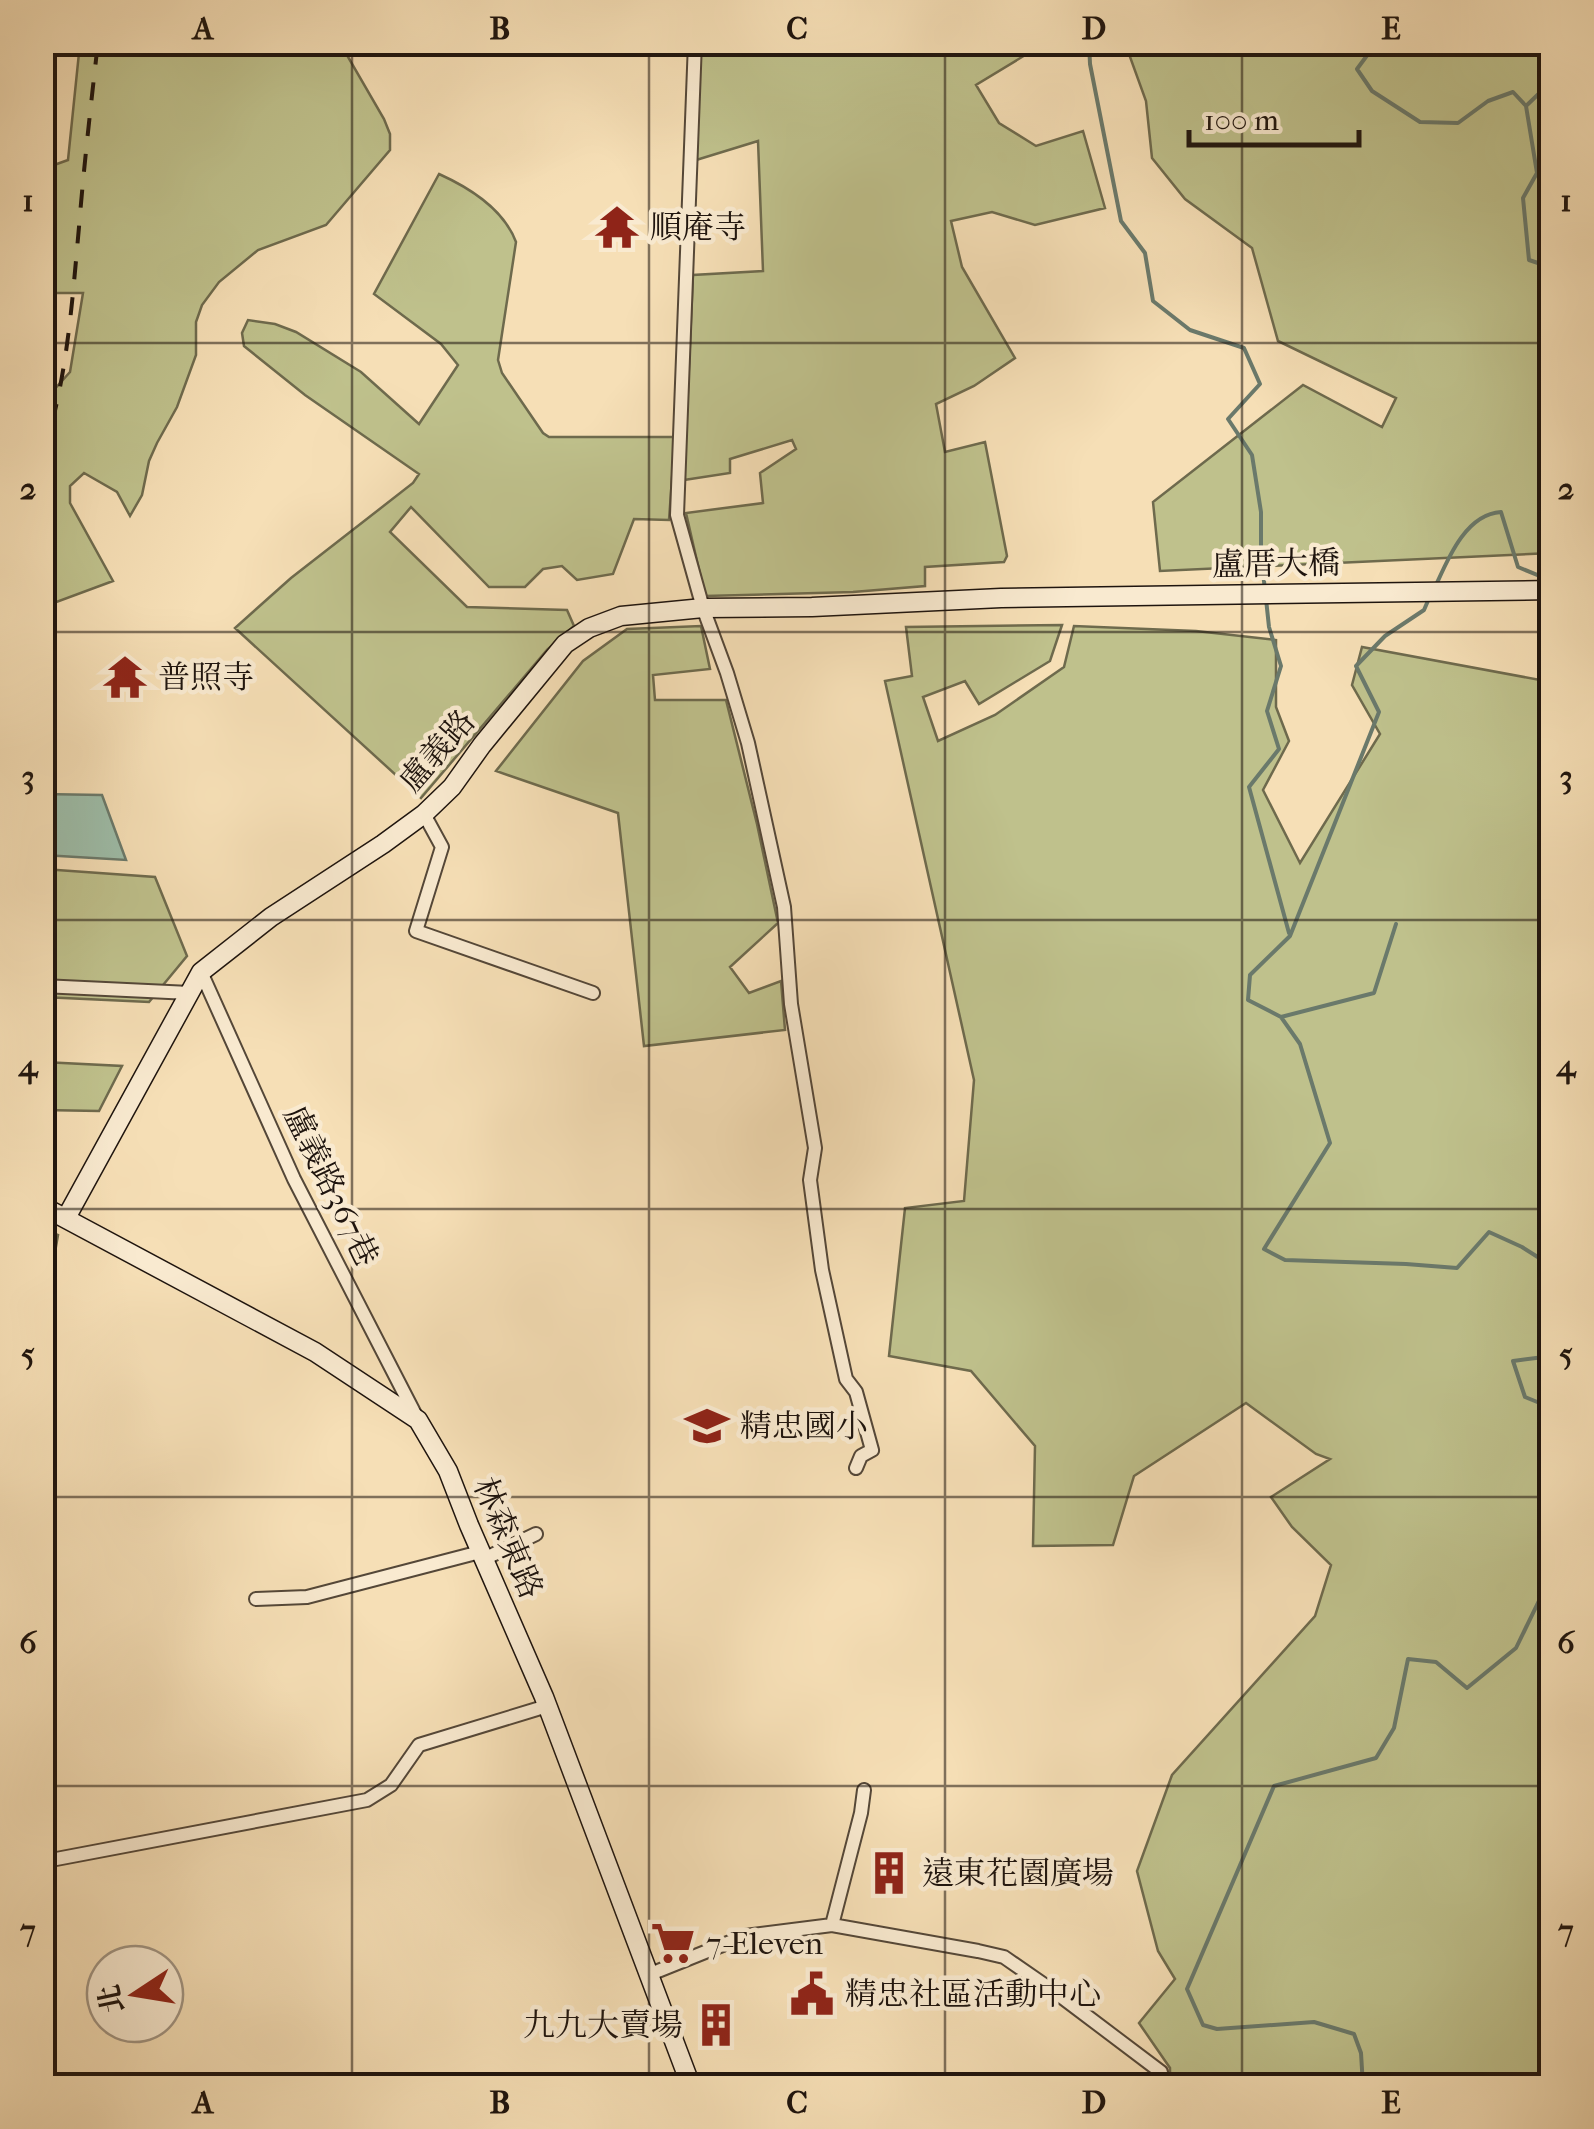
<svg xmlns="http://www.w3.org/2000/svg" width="1594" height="2129" viewBox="0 0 1594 2129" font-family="'IM FELL French Canon','Noto Serif TC',serif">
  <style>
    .green { fill: #bfc18c; stroke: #6e6a4d; stroke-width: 2.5 }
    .water { fill: #9dbda9; stroke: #6a796b; stroke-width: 2.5 }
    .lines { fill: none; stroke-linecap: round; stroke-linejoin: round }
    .stream { stroke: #6a796b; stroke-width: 4 }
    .street-casing { stroke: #544738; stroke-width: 16 }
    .secondary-casing { stroke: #1e140e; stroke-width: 21 }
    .street { stroke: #f9ead0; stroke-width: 12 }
    .secondary { stroke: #f9ead0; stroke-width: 18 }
    .rail { stroke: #1e140e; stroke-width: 4; stroke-dasharray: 18 18; stroke-linecap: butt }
    .grid { fill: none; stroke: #1e140e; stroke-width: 2.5; stroke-opacity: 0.55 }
    .labels { text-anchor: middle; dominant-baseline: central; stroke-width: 9; stroke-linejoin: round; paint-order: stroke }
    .poi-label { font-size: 32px; fill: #1e140e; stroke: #f9ead0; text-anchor: start }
    .street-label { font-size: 32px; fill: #1e140e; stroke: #f9ead0 }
    .neatline { fill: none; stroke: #1e140e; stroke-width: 4 }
    .grid-label { font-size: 32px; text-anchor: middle; font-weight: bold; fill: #1e140e }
  </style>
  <rect width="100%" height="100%" fill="#f6dfb6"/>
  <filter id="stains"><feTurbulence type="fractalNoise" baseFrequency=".002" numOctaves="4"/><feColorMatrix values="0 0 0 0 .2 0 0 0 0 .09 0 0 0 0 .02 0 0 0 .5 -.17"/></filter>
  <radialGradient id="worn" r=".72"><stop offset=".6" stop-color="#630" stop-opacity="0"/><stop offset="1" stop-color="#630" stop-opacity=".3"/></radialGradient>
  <!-- green -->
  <path class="green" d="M 80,43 L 340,43 L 384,119 L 390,134 L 390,150 L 326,225 L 258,250 L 219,282 L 202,305 L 196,322 L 196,355 L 177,407 L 157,443 L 149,461 L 142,495 L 130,516 L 117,492 L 84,473 L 70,486 L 70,503 L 113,581 L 43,607 L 43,402 L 70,372 L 83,293 L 43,293 L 43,169 L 68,160 Z
    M 700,43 L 1045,43 L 976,85 L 999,123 L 1036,146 L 1083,131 L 1105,208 L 1035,225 L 992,212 L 951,221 L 962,267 L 1015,358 L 974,386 L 936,404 L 945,452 L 985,442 L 1007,556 L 1004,562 L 925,567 L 925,586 L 853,592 L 705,596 L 686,513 L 763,503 L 760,473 L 796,449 L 792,440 L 730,459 L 730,473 L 684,480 L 693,275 L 763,271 L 758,141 L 693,161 Z
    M 1125,43 L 1551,43 L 1551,553 L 1160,571 L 1153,502 L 1303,385 L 1382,427 L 1396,398 L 1278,341 L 1252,248 L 1185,199 L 1152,158 L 1146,101 Z
    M 439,174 C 470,188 504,210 516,242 L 498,360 L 502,373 L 543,433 L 549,437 L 675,437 L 669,520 L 634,519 L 613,574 L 577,580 L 562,566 L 543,569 L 525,587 L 489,587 L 411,507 L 390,532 L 467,607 L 567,610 L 574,626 L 547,650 L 421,798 L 235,628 L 291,578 L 413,483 L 419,474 L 305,395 L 244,346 L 242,333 L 248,320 L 275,324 L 296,332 L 361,372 L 419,424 L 458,365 L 441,344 L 374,294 Z
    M 1062,625 L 1050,661 L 979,704 L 965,681 L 923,697 L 938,741 L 995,715 L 1064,667 L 1074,626 L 1196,631 L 1276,640 L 1276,707 L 1289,741 L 1263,790 L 1300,863 L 1380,734 L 1352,685 L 1362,647 L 1551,682 L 1551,2086 L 1170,2086 L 1170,2068 L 1139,2023 L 1175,1979 L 1158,1951 L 1137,1871 L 1172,1775 L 1315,1616 L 1331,1565 L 1292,1527 L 1271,1497 L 1330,1459 L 1316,1454 L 1246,1403 L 1134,1476 L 1113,1545 L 1033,1546 L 1035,1446 L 971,1371 L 889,1356 L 905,1208 L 964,1201 L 974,1080 L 885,681 L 912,676 L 906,627 Z
    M 701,626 L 710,669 L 653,675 L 655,700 L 726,700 L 757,824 L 778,923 L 730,967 L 749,993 L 781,981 L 785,1030 L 644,1046 L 618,813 L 496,771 L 583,661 L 627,629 Z
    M 43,869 L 155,877 L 187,956 L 149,1002 L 43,997 Z
    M 42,1062 L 43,1062 L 122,1066 L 99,1111 L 43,1110 Z
    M 43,1229 L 58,1235 L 43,1321 Z"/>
  <!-- water -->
  <path class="water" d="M 42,794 L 102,795 L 126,860 L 43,855 Z"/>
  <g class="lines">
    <!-- stream -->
    <path class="stream" d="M 1089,42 L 1090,64 L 1121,221 L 1145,253 L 1153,301 L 1190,330 L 1244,348 L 1260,384 L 1228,419 L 1252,455 L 1261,512 L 1261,555 L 1265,590
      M 1377,42 L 1357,69 L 1372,91 L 1420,122 L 1458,123 L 1488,101 L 1513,92 L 1526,106
      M 1551,42 L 1552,44
      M 1552,81 L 1526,106 L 1537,173 L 1523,198 L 1529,260 L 1550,267 L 1552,265
      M 1437,583 C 1449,556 1467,514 1501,512 L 1518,567 L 1552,581
      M 1430,596 L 1424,610 L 1385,636 L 1356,666 L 1379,712 L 1290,936 L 1250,975 L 1248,1000 L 1281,1017 L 1300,1044 L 1330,1143 L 1264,1249 L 1285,1260 L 1406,1264 L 1457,1268 L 1489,1232 L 1522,1247 L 1552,1266
      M 1266,599 L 1269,627 L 1281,666 L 1267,711 L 1279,749 L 1249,787 L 1289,933
      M 1281,1017 L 1374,993 L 1396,924
      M 1552,1356 L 1513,1361 L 1525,1397 L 1552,1408
      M 1363,2086 L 1361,2053 L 1354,2034 L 1314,2022 L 1217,2029 L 1203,2025 L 1187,1989 L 1274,1786 L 1376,1758 L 1394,1728 L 1408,1659 L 1436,1662 L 1467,1688 L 1516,1648 L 1552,1574"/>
    <!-- street casing -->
    <g class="street-casing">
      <path id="street" d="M 695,42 L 677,515 L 703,608 L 727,673 L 748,743 L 784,907 L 791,1004 L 815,1148 L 810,1180 L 822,1270 L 846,1379 L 856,1392 L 872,1450 L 861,1456 L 856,1468
        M 424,814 L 442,847 L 416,931 L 593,993
        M 201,972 L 294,1179 L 417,1418
        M 42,986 L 190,993
        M 484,1559 L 536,1534
        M 256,1599 L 307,1597 L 480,1552
        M 42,1858 L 51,1860 L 367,1800 L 391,1785 L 419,1745 L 547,1706
        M 832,1925 L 861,1813 L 864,1790
        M 648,1975 L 745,1936 L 832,1925 L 978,1951 L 1004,1957 L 1059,1995 L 1161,2072 L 1160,2086"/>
    </g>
    <!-- secondary casing -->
    <g class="secondary-casing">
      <path id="secondary" d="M 42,1206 L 315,1352 L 418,1420 L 448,1471 L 469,1525 L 544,1697 L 691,2086
        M 66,1218 L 201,972 L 271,917 L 383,844 L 424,814 L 452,787 L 482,745 L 565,644 L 589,628 L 621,616 L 703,608 L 812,607 L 1001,598 L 1552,590"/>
    </g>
    <!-- street -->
    <use href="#street" class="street"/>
    <!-- secondary -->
    <use href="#secondary" class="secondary"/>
    <!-- rail -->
    <path class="rail" d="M 42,456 C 67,383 72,303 79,227 C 84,165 91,104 98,42"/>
  </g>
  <!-- grid -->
  <path class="grid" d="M 352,42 L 352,2086M 649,42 L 649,2086M 945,42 L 945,2086M 1242,42 L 1242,2086M 42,343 L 1552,343M 42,632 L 1552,632M 42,920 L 1552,920M 42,1209 L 1552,1209M 42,1497 L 1552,1497M 42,1786 L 1552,1786"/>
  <!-- icons -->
  <defs>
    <g id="temple-bare" transform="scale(3.45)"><path d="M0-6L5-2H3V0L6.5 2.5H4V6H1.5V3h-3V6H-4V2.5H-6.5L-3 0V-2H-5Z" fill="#8f2418" stroke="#f9ead0" stroke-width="2.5" paint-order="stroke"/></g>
    <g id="school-bare" transform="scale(3.45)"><path d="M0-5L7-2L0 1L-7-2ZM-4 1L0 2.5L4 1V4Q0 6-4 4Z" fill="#8f2418" stroke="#f9ead0" stroke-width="2.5" paint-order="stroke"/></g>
    <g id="building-bare" transform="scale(3.45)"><path d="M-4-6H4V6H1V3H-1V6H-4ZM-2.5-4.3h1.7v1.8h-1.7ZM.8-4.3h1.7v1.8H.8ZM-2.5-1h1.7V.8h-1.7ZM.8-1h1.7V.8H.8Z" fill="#8f2418" stroke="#f9ead0" stroke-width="2.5" paint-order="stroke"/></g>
    <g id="supermarket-bare" transform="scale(3.45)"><path d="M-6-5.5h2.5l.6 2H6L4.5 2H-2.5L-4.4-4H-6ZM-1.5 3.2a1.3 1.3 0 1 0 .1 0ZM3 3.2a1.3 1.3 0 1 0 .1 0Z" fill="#8f2418" stroke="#f9ead0" stroke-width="2.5" paint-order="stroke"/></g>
    <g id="civic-bare" transform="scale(3.45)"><path d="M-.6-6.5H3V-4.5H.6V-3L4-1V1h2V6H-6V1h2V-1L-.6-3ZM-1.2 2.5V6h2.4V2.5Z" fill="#8f2418" stroke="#f9ead0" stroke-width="2.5" paint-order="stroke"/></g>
  </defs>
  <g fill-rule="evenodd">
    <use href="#temple-bare" x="617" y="227"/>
    <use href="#temple-bare" x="125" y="677"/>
    <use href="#school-bare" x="707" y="1426"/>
    <use href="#building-bare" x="889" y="1873"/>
    <use href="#supermarket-bare" x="673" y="1943"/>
    <use href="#civic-bare" x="812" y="1994"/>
    <use href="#building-bare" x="716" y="2025"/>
  </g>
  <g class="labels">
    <!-- poi labels -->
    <g class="poi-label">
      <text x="650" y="227">順庵寺</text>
      <text x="158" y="677">普照寺</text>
      <text x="740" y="1426">精忠國小</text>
      <text x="922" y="1873">遠東花園廣場</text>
      <text x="706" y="1943">7-Eleven</text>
      <text x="845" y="1994">精忠社區活動中心</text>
      <text x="683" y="2025" text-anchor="end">九九大賣場</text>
    </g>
    <!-- street labels -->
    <g class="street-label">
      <text transform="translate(1276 564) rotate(-1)">盧厝大橋</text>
      <text transform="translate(437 751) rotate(-49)">盧義路</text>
      <text transform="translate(331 1186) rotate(64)">盧義路367巷</text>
      <text transform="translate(508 1538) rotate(67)">林森東路</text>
    </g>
  </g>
  <!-- margin -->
  <rect width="1594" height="2129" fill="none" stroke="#f6dfb6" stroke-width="110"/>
  <!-- north arrow -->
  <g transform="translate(135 1994) rotate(258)"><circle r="48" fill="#f9ead0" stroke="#a19482" stroke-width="2.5"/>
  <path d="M0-8L18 38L0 25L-18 38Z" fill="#8f2418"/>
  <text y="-15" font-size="28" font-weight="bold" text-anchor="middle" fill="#1e140e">北</text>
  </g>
  <!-- scale -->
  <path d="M1189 130v15h170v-15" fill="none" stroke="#1e140e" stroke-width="5"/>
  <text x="1204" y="130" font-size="30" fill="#1e140e" stroke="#f9ead0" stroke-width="8" paint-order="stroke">100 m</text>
  <rect x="55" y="55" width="1484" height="2019" class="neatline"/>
  <g class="grid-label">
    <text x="203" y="39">A</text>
    <text x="500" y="39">B</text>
    <text x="797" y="39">C</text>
    <text x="1094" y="39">D</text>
    <text x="1391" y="39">E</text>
    <text x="28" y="211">1</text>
    <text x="1566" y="211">1</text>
    <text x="28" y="499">2</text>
    <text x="1566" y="499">2</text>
    <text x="28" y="787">3</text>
    <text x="1566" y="787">3</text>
    <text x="28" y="1076">4</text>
    <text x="1566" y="1076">4</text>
    <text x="28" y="1364">5</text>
    <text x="1566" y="1364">5</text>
    <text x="28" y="1653">6</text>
    <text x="1566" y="1653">6</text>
    <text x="28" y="1941">7</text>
    <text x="1566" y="1941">7</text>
    <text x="203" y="2113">A</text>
    <text x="500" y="2113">B</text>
    <text x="797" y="2113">C</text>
    <text x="1094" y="2113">D</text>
    <text x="1391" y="2113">E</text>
  </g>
  <rect width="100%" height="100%" filter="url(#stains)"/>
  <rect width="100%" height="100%" fill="url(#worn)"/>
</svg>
